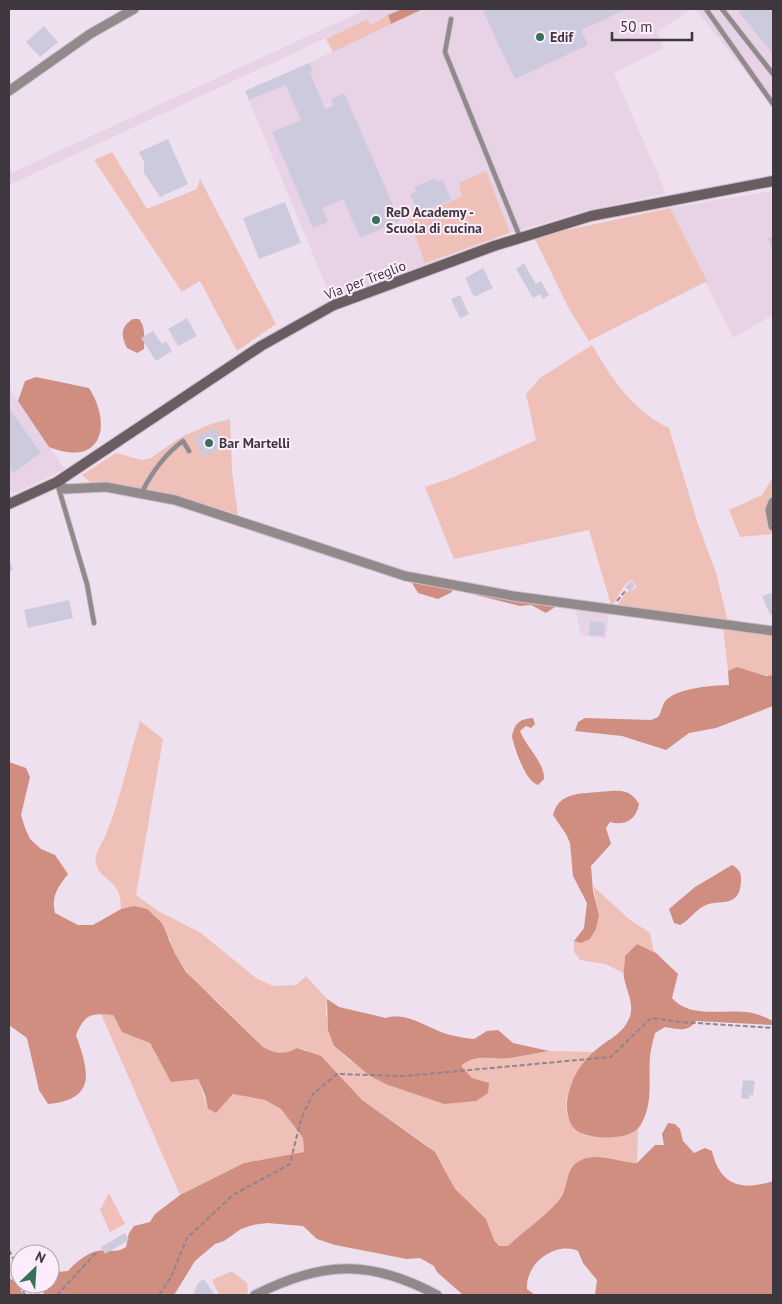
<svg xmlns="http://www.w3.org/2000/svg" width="782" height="1304" viewBox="0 0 782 1304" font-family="'PT Sans',sans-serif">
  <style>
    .built { fill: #e7d2e6 }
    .green { fill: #efc0b7 }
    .forest { fill: #cf8e80 }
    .building { fill: #cecadd }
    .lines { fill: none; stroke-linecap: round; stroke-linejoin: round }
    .lane-casing { stroke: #ccbecc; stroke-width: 6 }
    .street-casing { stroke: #ccbecc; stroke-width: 11 }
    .secondary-casing { stroke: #ccbecc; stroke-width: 12 }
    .path { stroke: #8f858f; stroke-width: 2; stroke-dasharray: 5 2.5; stroke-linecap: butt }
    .lane { stroke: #92898b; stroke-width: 4.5 }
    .street { stroke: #92898b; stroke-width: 9 }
    .secondary { stroke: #6a5d61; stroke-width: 10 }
    .poi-dot { fill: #38715a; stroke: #fdedfc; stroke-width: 2 }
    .labels { text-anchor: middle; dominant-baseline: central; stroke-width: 4; stroke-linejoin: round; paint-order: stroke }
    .poi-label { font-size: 14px; font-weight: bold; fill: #3e383e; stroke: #fdedfc; text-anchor: start }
    .street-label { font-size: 14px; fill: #3e383e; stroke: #fdedfc }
  </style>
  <rect width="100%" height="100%" fill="#efe0ef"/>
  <!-- built -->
  <path class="built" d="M 361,9 L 400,9 L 371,25 L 367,19 L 9,185 L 9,174 L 343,20 L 362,11 Z
    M 423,9 L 692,9 L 657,32 L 663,48 L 614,73 L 666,193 L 581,212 L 505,234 L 332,300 L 245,91 L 309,63 Z
    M 695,9 L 773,9 L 773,98 L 769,101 Z
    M 773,191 L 773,315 L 733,338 L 670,208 Z
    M 9,388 L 65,469 L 13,494 L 9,488 Z
    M 575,607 L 609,612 L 606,639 L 581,635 Z"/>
  <!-- green -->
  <path class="green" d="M 388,15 L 391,24 L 333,52 L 326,39 L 367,19 L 371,25 Z
    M 112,152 L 147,209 L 197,189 L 200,179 L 276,324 L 237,351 L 200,281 L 182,292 L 94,160 Z
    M 486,171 L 510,233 L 425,263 L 409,218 L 462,197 L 459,183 Z
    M 670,208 L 707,281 L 589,341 L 568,307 L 534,237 Z
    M 592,345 C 612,379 633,411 669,428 L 698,524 L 716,573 L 728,622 L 617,606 L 625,593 L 637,587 L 631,580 L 624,586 L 613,605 L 611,605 L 589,530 L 454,559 L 425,487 L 454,477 L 536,440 L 526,394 L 540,378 Z
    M 230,419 L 232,471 L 238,515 C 190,498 141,490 90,482 L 82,475 L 116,453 L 142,460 L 151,458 L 181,437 L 211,424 Z
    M 773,477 L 773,494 L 768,512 L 772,534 L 740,537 L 729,510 L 762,495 Z
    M 723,628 L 773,634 L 773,675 C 756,677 744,664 728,671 Z
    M 140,721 L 163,739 L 136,895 L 158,911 L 201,933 L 256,978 L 273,986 L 296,985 L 306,976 L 327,999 L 326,1014 L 334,1046 L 349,1060 L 388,1085 L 444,1104 L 472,1078 L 460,1066 L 469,1060 L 483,1056 L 508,1058 L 549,1051 L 595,1052 C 580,1065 560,1095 568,1116 C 571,1122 579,1129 583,1135 C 603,1138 621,1138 638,1129 L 637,1163 C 620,1163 599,1152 581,1160 C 564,1167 569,1183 562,1196 C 552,1212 522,1232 508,1246 L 499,1246 L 494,1240 L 486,1219 L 454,1189 L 442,1164 L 429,1147 L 362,1100 L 306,1050 L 297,1048 C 285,1055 275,1054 263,1047 L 216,1000 L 195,983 L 174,954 L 170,939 L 134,906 L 121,909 C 121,877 102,884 96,864 C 93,853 104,842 107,832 C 121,796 129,758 140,721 Z
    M 593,886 L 629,919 L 650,933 L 654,952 L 637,944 L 625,956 L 624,973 L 605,964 L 580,960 L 574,952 L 574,941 L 581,943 L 596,929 L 599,915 Z
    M 101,1014 L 113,1015 L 116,1022 L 150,1043 L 158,1058 L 179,1082 L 187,1078 L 198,1079 L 208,1109 L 216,1113 L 233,1094 L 265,1100 L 281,1109 L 303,1138 L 304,1153 L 244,1163 L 180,1195 Z
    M 109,1193 L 125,1224 L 110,1232 L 100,1210 Z
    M 232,1271 L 247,1283 L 248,1293 L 243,1295 L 219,1295 L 212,1280 Z"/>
  <!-- forest -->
  <path class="forest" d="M 402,9 L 423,9 L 391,24 L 388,15 Z
    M 133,319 L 139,319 C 146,328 144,338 144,349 L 137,353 L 127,348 C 121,337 120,326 133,319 Z
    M 36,377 L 89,388 C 113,426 101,468 49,447 L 18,401 L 25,381 Z
    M 409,578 L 558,605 L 546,613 L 531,605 L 520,606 L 452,589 L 452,592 L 438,599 L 418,593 Z
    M 737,667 L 766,676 L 773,675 L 773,706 L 716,728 L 689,733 L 666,750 L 622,736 L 575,731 L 578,722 L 585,718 L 651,720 L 658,717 C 661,713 662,707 664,703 C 673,688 714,685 729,685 L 728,671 Z
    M 533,718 L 535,724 L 531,728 L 526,726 L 520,731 C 526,747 545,763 544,779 L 538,785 C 525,781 515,749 512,737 C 514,723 520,719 533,718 Z
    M 9,762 L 26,768 L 30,777 L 21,815 L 25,828 L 30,839 L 41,849 L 55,855 L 68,874 C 58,887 51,896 55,913 L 78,925 L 93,925 L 121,909 L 134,906 L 147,909 L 162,923 L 175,954 L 186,972 L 263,1047 C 275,1054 285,1055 297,1048 L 321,1056 L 362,1100 L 435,1152 L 455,1189 L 486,1219 L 494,1240 L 499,1246 L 508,1246 C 522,1232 552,1212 562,1196 C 569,1183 565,1167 581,1160 C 599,1152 620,1163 637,1163 L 655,1145 L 664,1145 L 662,1134 L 668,1123 L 675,1124 L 680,1129 L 683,1141 L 694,1153 L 705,1148 L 712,1151 C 720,1186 742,1191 773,1181 L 773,1295 L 595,1295 L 597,1280 L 583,1263 L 578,1251 C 555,1241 525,1264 527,1289 L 535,1295 L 463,1295 L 437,1272 L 434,1266 L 420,1258 L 407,1259 L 335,1245 L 317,1239 L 303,1226 L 267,1223 L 253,1225 L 241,1229 L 224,1241 L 215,1244 L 195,1261 L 174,1295 L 43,1295 L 46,1284 L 50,1284 L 50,1277 L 57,1272 L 68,1271 C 74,1264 88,1252 98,1251 C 110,1249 115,1254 126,1247 L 129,1233 L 134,1226 L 150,1222 L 155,1214 L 180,1195 L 244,1163 L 304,1152 L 303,1138 L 281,1109 L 265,1100 L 233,1094 L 216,1113 L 208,1109 L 205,1095 L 198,1079 L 171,1082 L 150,1043 L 122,1032 L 113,1015 C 90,1013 85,1014 76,1035 C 89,1072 97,1099 48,1104 L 39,1090 L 27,1038 L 9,1025 Z
    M 599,792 C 617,791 629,787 639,804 C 636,820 625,826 610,822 L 606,828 L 611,844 L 591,866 L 593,891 L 599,915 L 596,929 L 590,939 L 581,943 L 574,941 L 584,928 L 587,903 L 573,876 L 570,843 L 566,834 L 553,815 C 559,792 579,794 599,792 Z
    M 732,865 C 740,870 741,872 741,881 C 740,910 718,898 704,906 C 694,911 690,920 680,925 L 674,923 L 669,909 L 695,887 Z
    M 637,944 L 656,953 L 678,974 L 672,998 C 690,1019 723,1009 747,1012 C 756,1013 765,1017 773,1021 L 773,1025 L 696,1021 C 688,1033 677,1029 665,1027 L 655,1033 C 653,1041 651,1048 650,1056 C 648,1081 654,1103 640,1126 C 631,1141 588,1140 576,1130 C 569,1125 566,1110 567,1102 C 570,1078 583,1059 602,1045 C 613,1037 623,1032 629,1019 C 635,1005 627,992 624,978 C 623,972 625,963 625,956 Z
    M 327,999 L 339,1007 L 386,1018 C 408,1011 430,1030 450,1035 C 458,1037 466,1038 474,1039 L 487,1031 L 498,1030 L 513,1043 L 549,1051 C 536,1053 523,1056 510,1058 C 491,1060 476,1053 461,1066 L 472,1078 L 489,1083 L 488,1093 L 476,1101 L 444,1104 L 388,1085 L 370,1076 L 334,1046 L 328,1030 Z
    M 9,1278 L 18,1283 L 23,1295 L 9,1295 Z"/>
  <!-- building -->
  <path class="building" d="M 482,9 L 627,9 L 581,30 L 588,45 L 515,79 Z
    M 741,9 L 773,9 L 773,54 L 738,11 Z
    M 44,26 L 58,42 L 40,57 L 26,42 Z
    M 309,63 L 313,71 L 310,73 L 325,109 L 334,106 L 331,99 L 344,93 L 400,221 L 360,238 L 343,199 L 322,208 L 328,222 L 313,228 L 272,132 L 301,120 L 286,85 L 249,100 L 245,91 Z
    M 168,139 L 188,184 L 160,197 L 144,173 L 144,162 L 139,152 Z
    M 436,178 L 437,182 L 443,180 L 451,200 L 418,213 L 410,194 L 416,191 L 414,187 Z
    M 285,202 L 301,243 L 259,259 L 243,218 Z
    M 773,236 L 773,251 L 768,239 Z
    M 524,263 L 536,284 L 541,281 L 549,295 L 543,299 L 540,294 L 533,298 L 516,269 Z
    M 483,268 L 493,288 L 474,297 L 465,278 Z
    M 460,295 L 469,314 L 460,318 L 451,299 Z
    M 187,318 L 197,336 L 178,346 L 168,329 Z
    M 153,331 L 162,344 L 166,341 L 172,351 L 156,361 L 141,338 Z
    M 9,408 L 41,453 L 13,473 L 9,467 Z
    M 216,427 L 224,448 L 202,456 L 195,437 Z
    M 9,559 L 13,570 L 9,571 Z
    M 631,581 L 635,586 L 629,591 L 625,587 Z
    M 773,592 L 773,614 L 770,615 L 762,596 Z
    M 69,600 L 73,618 L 28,628 L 24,610 Z
    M 590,621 L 605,623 L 604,636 L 589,635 Z
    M 743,1080 L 755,1081 L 753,1096 L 749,1095 L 749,1099 L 741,1098 Z
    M 125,1233 L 129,1240 L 105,1254 L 101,1247 Z
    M 204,1279 L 215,1295 L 193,1295 L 198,1283 Z"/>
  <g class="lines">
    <!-- lane casing -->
    <g class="lane-casing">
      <path id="lane" d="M 706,9 L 773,104
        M 722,9 L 773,74
        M 451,19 L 445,52 L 520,237
        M 58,486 L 87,584 L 94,623
        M 142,492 C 152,472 164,455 183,441 L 189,451"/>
    </g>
    <!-- street casing -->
    <g class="street-casing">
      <path id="street" d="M 9,91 L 90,34 L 134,9
        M 57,482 L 65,489 L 106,487 L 175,500 L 405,576 L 513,596 L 773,631
        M 773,502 L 770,510 L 773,526
        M 255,1295 C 322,1261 370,1259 437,1295"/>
    </g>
    <!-- secondary casing -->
    <g class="secondary-casing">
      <path id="secondary" d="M 9,504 L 57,482 L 261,346 L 334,305 L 494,246 L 591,216 L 773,181"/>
    </g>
    <!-- path -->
    <path class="path" d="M 617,601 L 626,590
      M 9,1250 L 17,1266 L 20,1282
      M 20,1284 L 25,1295
      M 57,1295 L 96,1253
      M 159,1295 L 171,1277 L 187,1238 L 233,1195 L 290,1164 L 301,1119 L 313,1094 L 337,1074 L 405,1076 L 611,1057 L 651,1018 L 681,1022 L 773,1028"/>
    <!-- lane -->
    <use href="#lane" class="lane"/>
    <!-- street -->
    <use href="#street" class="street"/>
    <!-- secondary -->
    <use href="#secondary" class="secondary"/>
  </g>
  <!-- markers -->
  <g class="poi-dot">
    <circle cx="540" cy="37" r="5"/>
    <circle cx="376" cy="220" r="5"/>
    <circle cx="209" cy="443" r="5"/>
  </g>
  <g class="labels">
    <!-- poi labels -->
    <g class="poi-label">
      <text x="550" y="37">Edif</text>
      <text x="386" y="212">ReD Academy -<tspan x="386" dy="16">Scuola di cucina</tspan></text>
      <text x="219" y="443">Bar Martelli</text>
    </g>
    <!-- street labels -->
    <g class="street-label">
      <text transform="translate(365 280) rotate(-21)">Via per Treglio</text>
    </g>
  </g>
  <!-- border -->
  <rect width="782" height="1304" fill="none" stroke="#3e383e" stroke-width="20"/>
  <!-- north arrow -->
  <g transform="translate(35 1269) rotate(25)"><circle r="24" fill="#fdedfc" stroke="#b1a5b0"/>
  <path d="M0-4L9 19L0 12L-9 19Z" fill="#38715a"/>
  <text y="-8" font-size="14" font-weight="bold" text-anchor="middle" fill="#3e383e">N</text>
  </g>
  <!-- scale -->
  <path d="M612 32v8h80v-8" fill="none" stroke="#3e383e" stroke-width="2.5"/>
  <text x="620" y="32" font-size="15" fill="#3e383e" stroke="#fdedfc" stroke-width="4" paint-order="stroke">50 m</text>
</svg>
